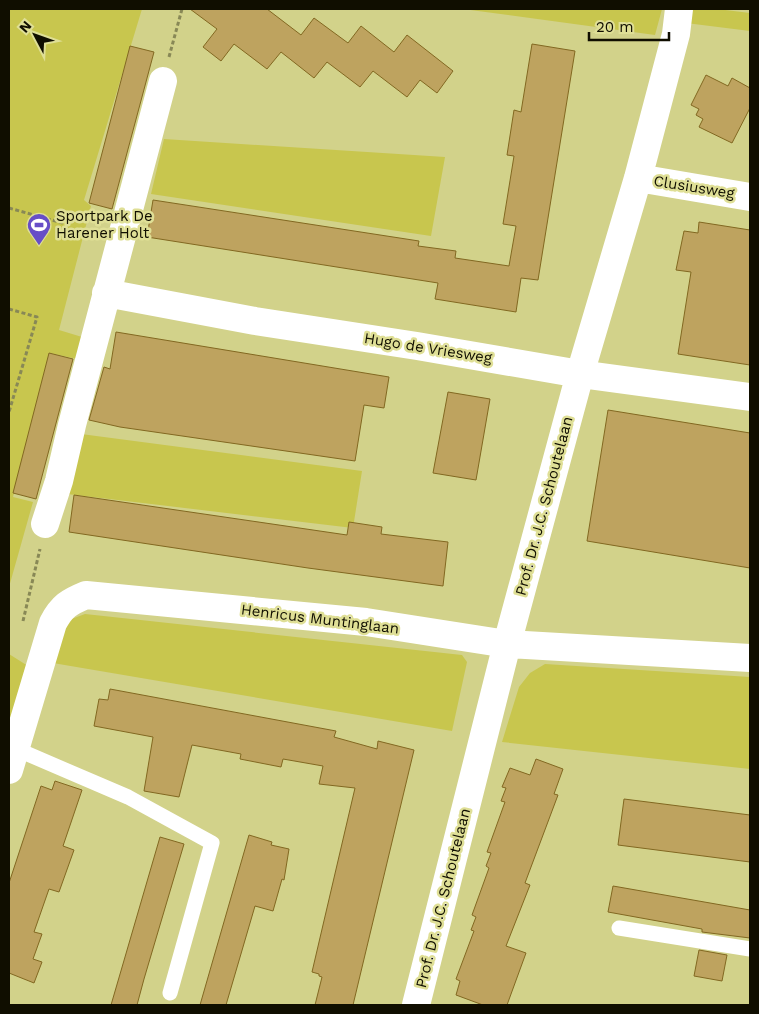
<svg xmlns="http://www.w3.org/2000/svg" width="759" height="1014" viewBox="0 0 759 1014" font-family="'Work Sans',sans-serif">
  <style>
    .green { fill: #c8c64e }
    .building { fill: #bea35f; stroke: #826821 }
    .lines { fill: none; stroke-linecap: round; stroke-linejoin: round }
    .path { stroke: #888856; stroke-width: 3; stroke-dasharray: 4 2.5; stroke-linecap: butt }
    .lane { stroke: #fff; stroke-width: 15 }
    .street { stroke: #fff; stroke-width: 28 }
    .labels { text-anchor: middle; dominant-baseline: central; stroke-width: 5; stroke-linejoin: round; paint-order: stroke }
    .street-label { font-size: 15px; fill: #100e00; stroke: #dfdf96 }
    .poi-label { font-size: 15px; fill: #100e00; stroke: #dfdf96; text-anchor: start }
  </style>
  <rect width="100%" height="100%" fill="#d2d28a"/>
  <!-- green -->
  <path class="green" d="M 9,9 L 142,9 L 84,200 L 91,206 L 59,330 L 82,337 L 77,359 L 49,353 L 13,497 L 33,502 L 9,587 Z
    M 463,9 L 662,9 L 655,35 Z
    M 686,9 L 717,9 L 750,13 L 750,31 L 686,23 Z
    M 164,139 L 445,157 L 431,236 L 151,194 Z
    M 81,434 L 362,471 L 353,528 L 67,494 Z
    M 85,614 L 462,655 L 467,662 L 452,731 L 47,662 L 66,621 Z
    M 9,654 L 28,666 L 9,724 Z
    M 545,664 L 750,677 L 750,769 L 502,742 L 519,687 L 530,673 Z"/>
  <!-- building -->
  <path class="building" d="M 190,9 L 267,9 L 301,35 L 314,18 L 348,43 L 361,26 L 394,52 L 407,35 L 453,71 L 437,93 L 420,80 L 407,97 L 373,71 L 360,87 L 327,62 L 314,78 L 281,52 L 267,69 L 234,44 L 221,61 L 203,47 L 217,29 Z
    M 532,44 L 575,51 L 538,280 L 521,278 L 516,312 L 435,299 L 438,283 L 147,237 L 153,200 L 419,241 L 418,246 L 456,251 L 455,258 L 509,266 L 516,226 L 503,224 L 514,156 L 507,155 L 514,110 L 521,112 Z
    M 130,46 L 154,52 L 112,209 L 89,203 Z
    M 706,75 L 728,86 L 732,78 L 750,88 L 750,108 L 732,143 L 699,127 L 703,119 L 696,115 L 699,109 L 691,105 Z
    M 699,222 L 750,230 L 750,365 L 678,354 L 691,272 L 676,270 L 684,231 L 698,233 Z
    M 116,332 L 389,377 L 384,408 L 364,405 L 355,461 L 120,427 L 89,420 L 104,367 L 110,369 Z
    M 49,353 L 73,359 L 36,499 L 13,493 Z
    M 448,392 L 490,399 L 476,480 L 433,473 Z
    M 608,410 L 750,433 L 750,568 L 587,541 Z
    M 74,495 L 347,535 L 349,522 L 382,527 L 381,534 L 448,542 L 443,586 L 308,568 L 69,532 Z
    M 110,689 L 336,731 L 334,737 L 377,749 L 378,741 L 414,750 L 353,1005 L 315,1005 L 322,977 L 319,976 L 319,974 L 312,972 L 355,788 L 319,784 L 323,766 L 283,759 L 281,767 L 240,759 L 241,754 L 192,745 L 179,797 L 144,791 L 153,737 L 94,726 L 99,699 L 108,700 Z
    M 536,759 L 563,769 L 554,794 L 558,795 L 525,883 L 530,885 L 506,946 L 526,953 L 507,1005 L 483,1005 L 456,995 L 460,981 L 456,979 L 474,931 L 471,930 L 476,917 L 472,915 L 489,868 L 486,866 L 491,853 L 487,852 L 505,802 L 501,801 L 506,788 L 502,787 L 510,768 L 530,775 Z
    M 55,781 L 82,790 L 63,846 L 74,850 L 59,892 L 49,889 L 34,932 L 42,934 L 33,959 L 42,962 L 34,983 L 9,973 L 9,883 L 41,786 L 52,790 Z
    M 624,799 L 750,815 L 750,862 L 618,845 Z
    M 249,835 L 272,842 L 271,845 L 289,849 L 284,880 L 282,879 L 273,911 L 255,906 L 226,1005 L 200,1005 Z
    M 160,837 L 184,844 L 144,979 L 137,1005 L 111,1005 Z
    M 613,886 L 750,910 L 750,938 L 702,932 L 702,929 L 608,912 Z
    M 699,950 L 727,955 L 722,981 L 694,976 Z"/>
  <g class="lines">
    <!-- path -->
    <path class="path" d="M 169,57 L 182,9
      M 9,208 L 66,224
      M 9,309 L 37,317 L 9,412
      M 23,621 L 40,549"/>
    <!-- lane -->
    <path class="lane" d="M 16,749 L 128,797 L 212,843 L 170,993
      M 619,928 L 750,949"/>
    <!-- street -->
    <path class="street" d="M 638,178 L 750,197
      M 106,293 L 255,321 L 417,346 L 580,374 L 750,397
      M 45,524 L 59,481 L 72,425 L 163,81
      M 9,770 L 53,623 C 62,606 69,602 86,595 L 366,622 L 507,644 L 750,658
      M 416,1005 L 507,644 L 580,374 L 638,178 L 676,34 L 679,9"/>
  </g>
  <!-- icons -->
  <defs>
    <g id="stadium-pin" transform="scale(1.25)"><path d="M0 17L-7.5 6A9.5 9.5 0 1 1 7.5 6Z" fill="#674ec7" stroke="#dfdf96"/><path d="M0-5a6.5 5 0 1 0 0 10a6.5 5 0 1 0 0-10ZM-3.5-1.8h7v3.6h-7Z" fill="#fff"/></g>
  </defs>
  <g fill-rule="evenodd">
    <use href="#stadium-pin" x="39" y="225"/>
  </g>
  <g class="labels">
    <!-- street labels -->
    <g class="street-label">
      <text transform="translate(694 187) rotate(9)">Clusiusweg</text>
      <text transform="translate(428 348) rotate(9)">Hugo de Vriesweg</text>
      <text transform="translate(544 506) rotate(-75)">Prof. Dr. J.C. Schoutelaan</text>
      <text transform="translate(320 619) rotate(7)">Henricus Muntinglaan</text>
      <text transform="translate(443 898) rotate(-76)">Prof. Dr. J.C. Schoutelaan</text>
    </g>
    <!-- poi labels -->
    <g class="poi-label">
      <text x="56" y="216">Sportpark De<tspan x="56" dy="17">Harener Holt</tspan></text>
    </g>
  </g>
  <!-- border -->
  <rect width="759" height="1014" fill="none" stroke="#100e00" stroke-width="20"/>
  <!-- north arrow -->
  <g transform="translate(35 35) rotate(311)" stroke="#dfdf96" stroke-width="4" paint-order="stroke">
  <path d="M0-4L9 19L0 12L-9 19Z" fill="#100e00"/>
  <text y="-8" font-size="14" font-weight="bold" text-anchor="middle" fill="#100e00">N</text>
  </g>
  <!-- scale -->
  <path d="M589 32v8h80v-8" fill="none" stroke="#100e00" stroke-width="2.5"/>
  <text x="596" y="32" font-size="15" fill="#100e00" stroke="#dfdf96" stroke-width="4" paint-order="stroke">20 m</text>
</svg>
